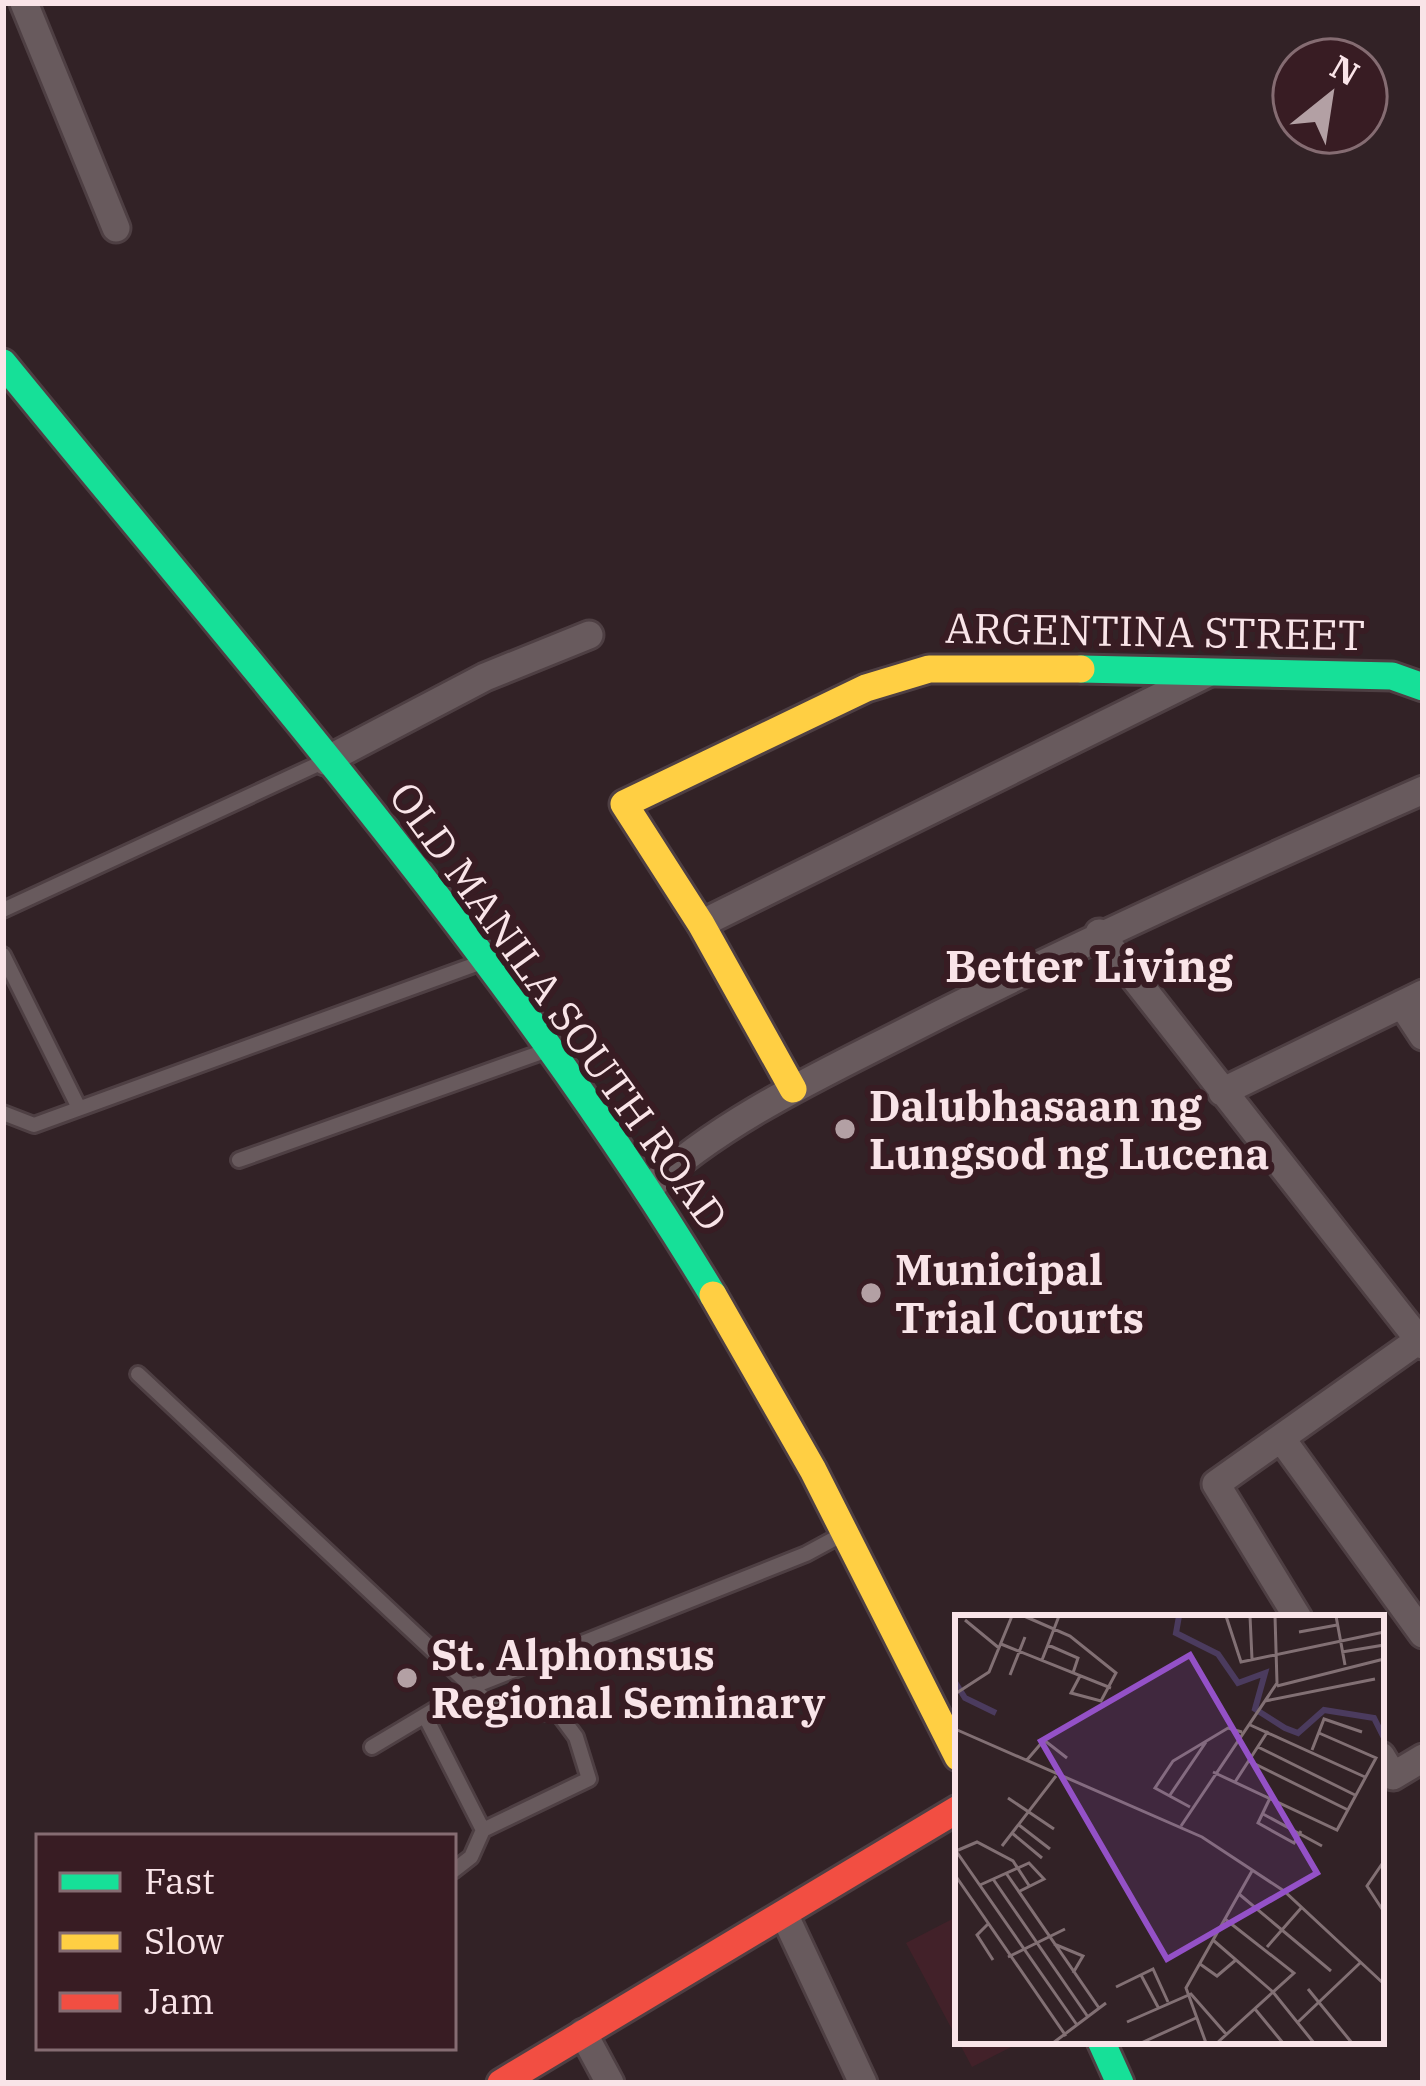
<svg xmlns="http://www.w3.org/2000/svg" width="1426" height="2086" viewBox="0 0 1426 2086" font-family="'IBM Plex Serif',serif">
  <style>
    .built { fill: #422129 }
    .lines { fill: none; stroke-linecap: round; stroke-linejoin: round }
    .lane-casing { stroke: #4e3f43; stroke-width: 20 }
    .street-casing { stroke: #4e3f43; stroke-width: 33 }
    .fast-casing { stroke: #4e3f43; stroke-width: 33 }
    .slow-casing { stroke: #4e3f43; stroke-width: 33 }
    .jam-casing { stroke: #4e3f43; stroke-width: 33 }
    .lane { stroke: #685a5d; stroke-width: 14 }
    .street { stroke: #685a5d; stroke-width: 27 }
    .fast { stroke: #16e098; stroke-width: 27 }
    .slow { stroke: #ffcf43; stroke-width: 27 }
    .jam { stroke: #f24e42; stroke-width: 27 }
    .poi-dot { fill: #b3a0a4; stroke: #381c23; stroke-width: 4.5 }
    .labels { text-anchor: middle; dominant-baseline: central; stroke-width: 12; stroke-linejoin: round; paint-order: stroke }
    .street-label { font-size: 42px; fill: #f9e4e8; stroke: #381c23 }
    .poi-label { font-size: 42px; font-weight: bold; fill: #f9e4e8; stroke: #381c23; text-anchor: start }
    .neighbourhood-label { font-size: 45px; font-weight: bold; fill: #f9e4e8; stroke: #381c23 }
    .inset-river { fill: none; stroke: #4b3b5e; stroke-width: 6 }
    .inset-road { fill: none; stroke: #827074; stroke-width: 3 }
    .view { fill: #9451c7; fill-opacity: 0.15; stroke: #9451c7; stroke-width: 6 }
    .inset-edge { fill: none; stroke: #f9e4e8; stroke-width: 6 }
  </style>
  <rect width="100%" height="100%" fill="#322226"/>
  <!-- built -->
  <path class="built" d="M 958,1916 L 958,2041 L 1023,2041 L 972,2067 L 906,1943 Z"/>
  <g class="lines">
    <!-- lane casing -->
    <g class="lane-casing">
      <path id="lane" d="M 3,910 L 325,761
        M 3,955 L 78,1106
        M 3,1113 L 34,1125 L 482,962
        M 239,1160 L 545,1051
        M 138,1374 L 493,1707 L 559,1714 L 576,1737 L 589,1779 L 483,1830
        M 426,1718 L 483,1830 L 471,1857 L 453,1871
        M 372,1747 L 474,1686 L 806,1554 L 843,1534"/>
    </g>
    <!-- street casing -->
    <g class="street-casing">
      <path id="street" d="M 24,3 L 116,228
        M 325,761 L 485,677 L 589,635
        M 701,924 L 1208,673
        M 1099,933 L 1423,1345
        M 1402,1004 L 1423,1036
        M 1222,1092 L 1423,994
        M 647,1190 C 722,1120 821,1075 911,1029 C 1080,943 1250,866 1423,790
        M 1283,1441 L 1423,1634
        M 1298,1618 L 1216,1484 L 1419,1340
        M 1381,1756 L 1393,1776 L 1423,1758
        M 784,1914 L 863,2083
        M 583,2033 L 610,2083"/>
    </g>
    <!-- fast casing -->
    <g class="fast-casing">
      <path id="fast" d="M 3,363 C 250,666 511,960 713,1295
        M 1081,669 L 1392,676 L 1423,687
        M 1101,2041 L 1120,2083"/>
    </g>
    <!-- slow casing -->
    <g class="slow-casing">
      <path id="slow" d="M 793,1089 L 701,924 L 624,804 L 866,688 L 929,669 L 1081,669
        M 713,1295 L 813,1470 L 958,1757"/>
    </g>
    <!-- jam casing -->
    <g class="jam-casing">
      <path id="jam" d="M 501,2083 L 958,1809"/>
    </g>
    <!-- lane -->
    <use href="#lane" class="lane"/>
    <!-- street -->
    <use href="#street" class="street"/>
    <!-- fast -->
    <use href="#fast" class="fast"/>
    <!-- slow -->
    <use href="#slow" class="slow"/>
    <!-- jam -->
    <use href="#jam" class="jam"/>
  </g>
  <!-- markers -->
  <g class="poi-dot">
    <circle cx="845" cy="1129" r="12"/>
    <circle cx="871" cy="1293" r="12"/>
    <circle cx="407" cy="1678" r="12"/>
  </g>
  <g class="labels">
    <!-- street labels -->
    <g class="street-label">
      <text transform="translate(1155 631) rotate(1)">ARGENTINA STREET</text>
      <text transform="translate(559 1006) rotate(54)">OLD MANILA SOUTH ROAD</text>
    </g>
    <!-- poi labels -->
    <g class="poi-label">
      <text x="869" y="1105">Dalubhasaan ng<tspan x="869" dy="48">Lungsod ng Lucena</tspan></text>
      <text x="895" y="1269">Municipal<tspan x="895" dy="48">Trial Courts</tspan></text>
      <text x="431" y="1654">St. Alphonsus<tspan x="431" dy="48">Regional Seminary</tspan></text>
    </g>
    <!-- neighbourhood labels -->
    <g class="neighbourhood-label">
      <text x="1089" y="965">Better Living</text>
    </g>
  </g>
  <!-- overview -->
  <g transform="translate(955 1615)">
    <rect width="429" height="429" fill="#322226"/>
    <path class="inset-river" d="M 224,1 L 221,18 L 263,39 L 283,68 L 310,58 L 300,94 L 330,113 L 343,118 L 369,95 L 419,103 L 429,123M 0,67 L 10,83 L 41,98"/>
    <path class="inset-road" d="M 69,1 L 115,21 L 161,58 L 146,86 L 116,78 L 125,61M 271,1 L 286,47 L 429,17M 295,1 L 297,44M 381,1 L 390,50M 10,5 L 44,33M 344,17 L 382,10M 46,29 L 156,73M 93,30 L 123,43 L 118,58M 387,37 L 429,30M 87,45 L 104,1M 55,60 L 70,22M 322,71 L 429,44M 0,79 L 34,57 L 57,1M 310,86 L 420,64M 293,109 L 410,162M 0,114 L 247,222 L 329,276 L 429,369M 303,132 L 400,180M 357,135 L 369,104 L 407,117M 71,146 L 89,125 L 112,143M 294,146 L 393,195M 258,157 L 382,215 L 421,143 L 364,118M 280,167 L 313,116M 215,180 L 251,127M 316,181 L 303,208 L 339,228 L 346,216M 53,183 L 99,214M 235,192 L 200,173 L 218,146 L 273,113 L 287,117M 308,199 L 367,231M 64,210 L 95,234M 226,211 L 322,68 L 320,1M 57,218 L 87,243M 47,231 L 101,161M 1,236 L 122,410M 1,236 L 22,227 L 58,246 L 75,272M 429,246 L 412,271 L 429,297M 51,258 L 144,393M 0,260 L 111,421M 38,264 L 133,402M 25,270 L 74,248 L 89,264 L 63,277M 284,279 L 376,356M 33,309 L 22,320 L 38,345M 258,325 L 318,377 L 359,428M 99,329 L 128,341 L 118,358M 312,332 L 347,292M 53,342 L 110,314M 245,349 L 262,361 L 282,344M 186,360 L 203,392M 161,372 L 198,354 L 213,387M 353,374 L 397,428M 300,394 L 328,428M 172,407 L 236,379 L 271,419M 343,407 L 405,348M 98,428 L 151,388M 186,428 L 241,403M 251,428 L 231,373 L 297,256M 262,428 L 339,358 L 270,304"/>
    <path class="view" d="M 235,40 L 362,258 L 212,344 L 86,126 Z"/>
    <rect width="429" height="429" class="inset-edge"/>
  </g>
  <!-- border -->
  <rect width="1426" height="2086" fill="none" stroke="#f9e4e8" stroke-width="12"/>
  <!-- legend -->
  <rect x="36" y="1834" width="420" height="216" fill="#381c23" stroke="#856c72" stroke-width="3"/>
  <rect x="60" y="1873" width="60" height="18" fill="#16e098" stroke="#856c72" stroke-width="3"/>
  <text x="144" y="1894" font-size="36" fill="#f9e4e8">Fast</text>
  <rect x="60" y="1933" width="60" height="18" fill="#ffcf43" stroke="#856c72" stroke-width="3"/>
  <text x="144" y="1954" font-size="36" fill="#f9e4e8">Slow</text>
  <rect x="60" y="1993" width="60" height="18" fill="#f24e42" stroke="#856c72" stroke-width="3"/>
  <text x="144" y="2014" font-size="36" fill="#f9e4e8">Jam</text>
  <!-- north arrow -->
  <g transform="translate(1330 96) rotate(30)"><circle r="57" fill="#381c23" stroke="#856c72" stroke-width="3"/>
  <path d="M0-9L21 45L0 30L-21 45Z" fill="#b3a0a4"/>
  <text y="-18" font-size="33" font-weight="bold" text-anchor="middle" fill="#f9e4e8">N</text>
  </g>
</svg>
